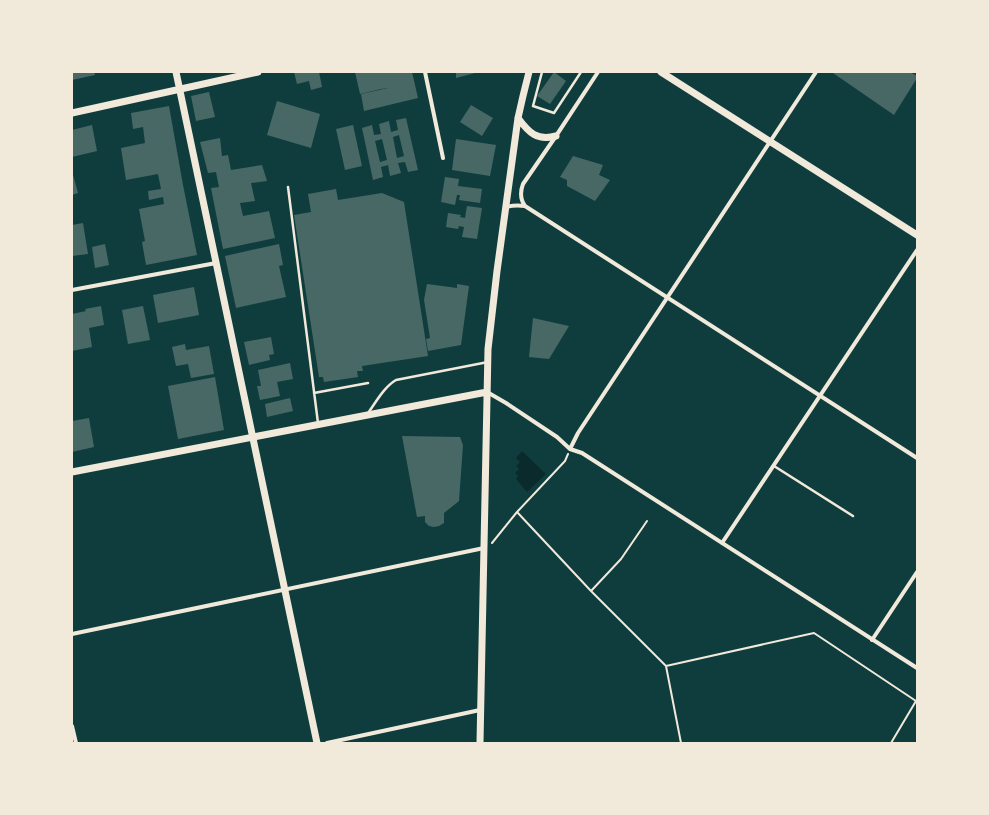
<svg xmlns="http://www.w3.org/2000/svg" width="989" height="815" viewBox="0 0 989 815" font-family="'Archivo Narrow',sans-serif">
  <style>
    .water { fill: #0a2a2b }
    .building { fill: #486865; fill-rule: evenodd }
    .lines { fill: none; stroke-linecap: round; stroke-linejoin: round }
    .path { stroke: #f1e9da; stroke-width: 2 }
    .service { stroke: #f1e9da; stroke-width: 2.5 }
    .minor { stroke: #f1e9da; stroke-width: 4 }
    .tertiary { stroke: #f1e9da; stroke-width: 7 }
    .secondary { stroke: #f1e9da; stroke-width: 7 }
  </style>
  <rect width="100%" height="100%" fill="#0f3d3e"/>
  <!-- water -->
  <path class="water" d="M 522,451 L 546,474 L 527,492 L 516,479 L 518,476 L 515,473 L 519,469 L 516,466 L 520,462 L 516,458 Z"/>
  <!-- building -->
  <path class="building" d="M 72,72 L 94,72 L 95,75 L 72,80 Z
    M 294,72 L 319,72 L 322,87 L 311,90 L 309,81 L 297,84 Z
    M 355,72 L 412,72 L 418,98 L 364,111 L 361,94 L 388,88 L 381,89 L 360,94 Z
    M 456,72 L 479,72 L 456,78 Z
    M 554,72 L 566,81 L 550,104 L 537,96 Z
    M 834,72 L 910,72 L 917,76 L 917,78 L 894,115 L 833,73 Z
    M 209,92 L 215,117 L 196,121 L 191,96 Z
    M 277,101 L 320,114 L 311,148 L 267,135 Z
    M 471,105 L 493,118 L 482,136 L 460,122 Z
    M 169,106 L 183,185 L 197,255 L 146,265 L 142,242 L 145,241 L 139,209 L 164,204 L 163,197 L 149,200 L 148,191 L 161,189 L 158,174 L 126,180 L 121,148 L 145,143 L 143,127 L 133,129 L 131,113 Z
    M 406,118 L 418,170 L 408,172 L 405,162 L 398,163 L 401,173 L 390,176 L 388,165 L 381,167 L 383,177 L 373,180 L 362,128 L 372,125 L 374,135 L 381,134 L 379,124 L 389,121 L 391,132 L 398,130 L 396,120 ZM 399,135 L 404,156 L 397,158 L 393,137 ZM 382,139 L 387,160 L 380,162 L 375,141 Z
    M 92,125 L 97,151 L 72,157 L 72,130 Z
    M 353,125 L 362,166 L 345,170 L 336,129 Z
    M 220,138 L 222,156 L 228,155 L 231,170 L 262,165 L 267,181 L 251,183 L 255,201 L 240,203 L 243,216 L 269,211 L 275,238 L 223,249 L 211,188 L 219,187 L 216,172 L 208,173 L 200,142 Z
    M 456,139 L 496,145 L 490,176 L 452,170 Z
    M 573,156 L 603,165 L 599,175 L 610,180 L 595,201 L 567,186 L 567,180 L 560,177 Z
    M 72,171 L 78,193 L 72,195 Z
    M 445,177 L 459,179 L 458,186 L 482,189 L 480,203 L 459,200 L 460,195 L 457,195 L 455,205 L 441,202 Z
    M 336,189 L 338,200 L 382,193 L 404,202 L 428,356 L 362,366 L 363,371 L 357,371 L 358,377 L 324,382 L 323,377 L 319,377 L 294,215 L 311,212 L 308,194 Z
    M 467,206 L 482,208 L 477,239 L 462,237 L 464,227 L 459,226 L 458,229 L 446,227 L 448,213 L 461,215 L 460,217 L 465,218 Z
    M 83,223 L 88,254 L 72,256 L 72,225 Z
    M 105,244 L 109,265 L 95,268 L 92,247 Z
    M 279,244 L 283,265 L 279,266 L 286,297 L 236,308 L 225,256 Z
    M 427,284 L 457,288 L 457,284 L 469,286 L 461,345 L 428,351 L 426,339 L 430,338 L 424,300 Z
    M 194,287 L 199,315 L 158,323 L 153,295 Z
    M 101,306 L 104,325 L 89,328 L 92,347 L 72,351 L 72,314 L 86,311 L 85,309 Z
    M 143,306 L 150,340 L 128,344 L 122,310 Z
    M 533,318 L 569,326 L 549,359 L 529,357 Z
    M 271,337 L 274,354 L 269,355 L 270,360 L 249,365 L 244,342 Z
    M 185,344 L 186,350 L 209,346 L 214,374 L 191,378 L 188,364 L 176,366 L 172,347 Z
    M 290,363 L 293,379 L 277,382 L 280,396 L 260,400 L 257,386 L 261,386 L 258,370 Z
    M 215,377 L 224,430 L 178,439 L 168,386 Z
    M 290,398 L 293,411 L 267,417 L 265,404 Z
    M 89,418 L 94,447 L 72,452 L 72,421 Z
    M 402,436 L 460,437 L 463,445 L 459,501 L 444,513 L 444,523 L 439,526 L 434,527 L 429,526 L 425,522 L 425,516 L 417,517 Z"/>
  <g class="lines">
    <!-- path -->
    <path class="path" d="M 517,512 L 591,591 L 666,666 L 814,633 L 916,701 L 891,743
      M 492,543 L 517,512 L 565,461 L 568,454
      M 591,591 L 621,559 L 647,521
      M 666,666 L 681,743"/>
    <!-- service -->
    <path class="service" d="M 542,72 L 533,106 L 554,113 L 581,72
      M 288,187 L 318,423
      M 314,393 L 368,383
      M 368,413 C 376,402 384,387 396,380 L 488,362
      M 774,466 L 853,516"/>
    <!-- minor -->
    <path class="minor" d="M 425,72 L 443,158
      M 525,206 C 520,199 520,192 523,184 L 556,136 L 598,72
      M 506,207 C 513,205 518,205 525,206 L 917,458
      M 72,290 L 216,263
      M 487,392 L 506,403 L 557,437 L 570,449 L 582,453 L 917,668
      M 570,449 L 578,433 L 816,72
      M 722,543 L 917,250
      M 72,634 L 484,548
      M 872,640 L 917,572
      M 72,726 L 76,743
      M 327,743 L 480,710"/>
    <!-- tertiary -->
    <path class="tertiary" d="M 661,72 L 917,235"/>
    <!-- secondary -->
    <path class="secondary" d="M 176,72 L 317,743
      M 72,113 L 258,72
      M 518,118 C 529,133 537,141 556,136
      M 72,472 L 487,392
      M 480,743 L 488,349 L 497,271 L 518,118 L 523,96 L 529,72"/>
  </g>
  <!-- border -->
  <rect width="989" height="815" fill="none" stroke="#f1e9da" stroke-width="146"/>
</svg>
